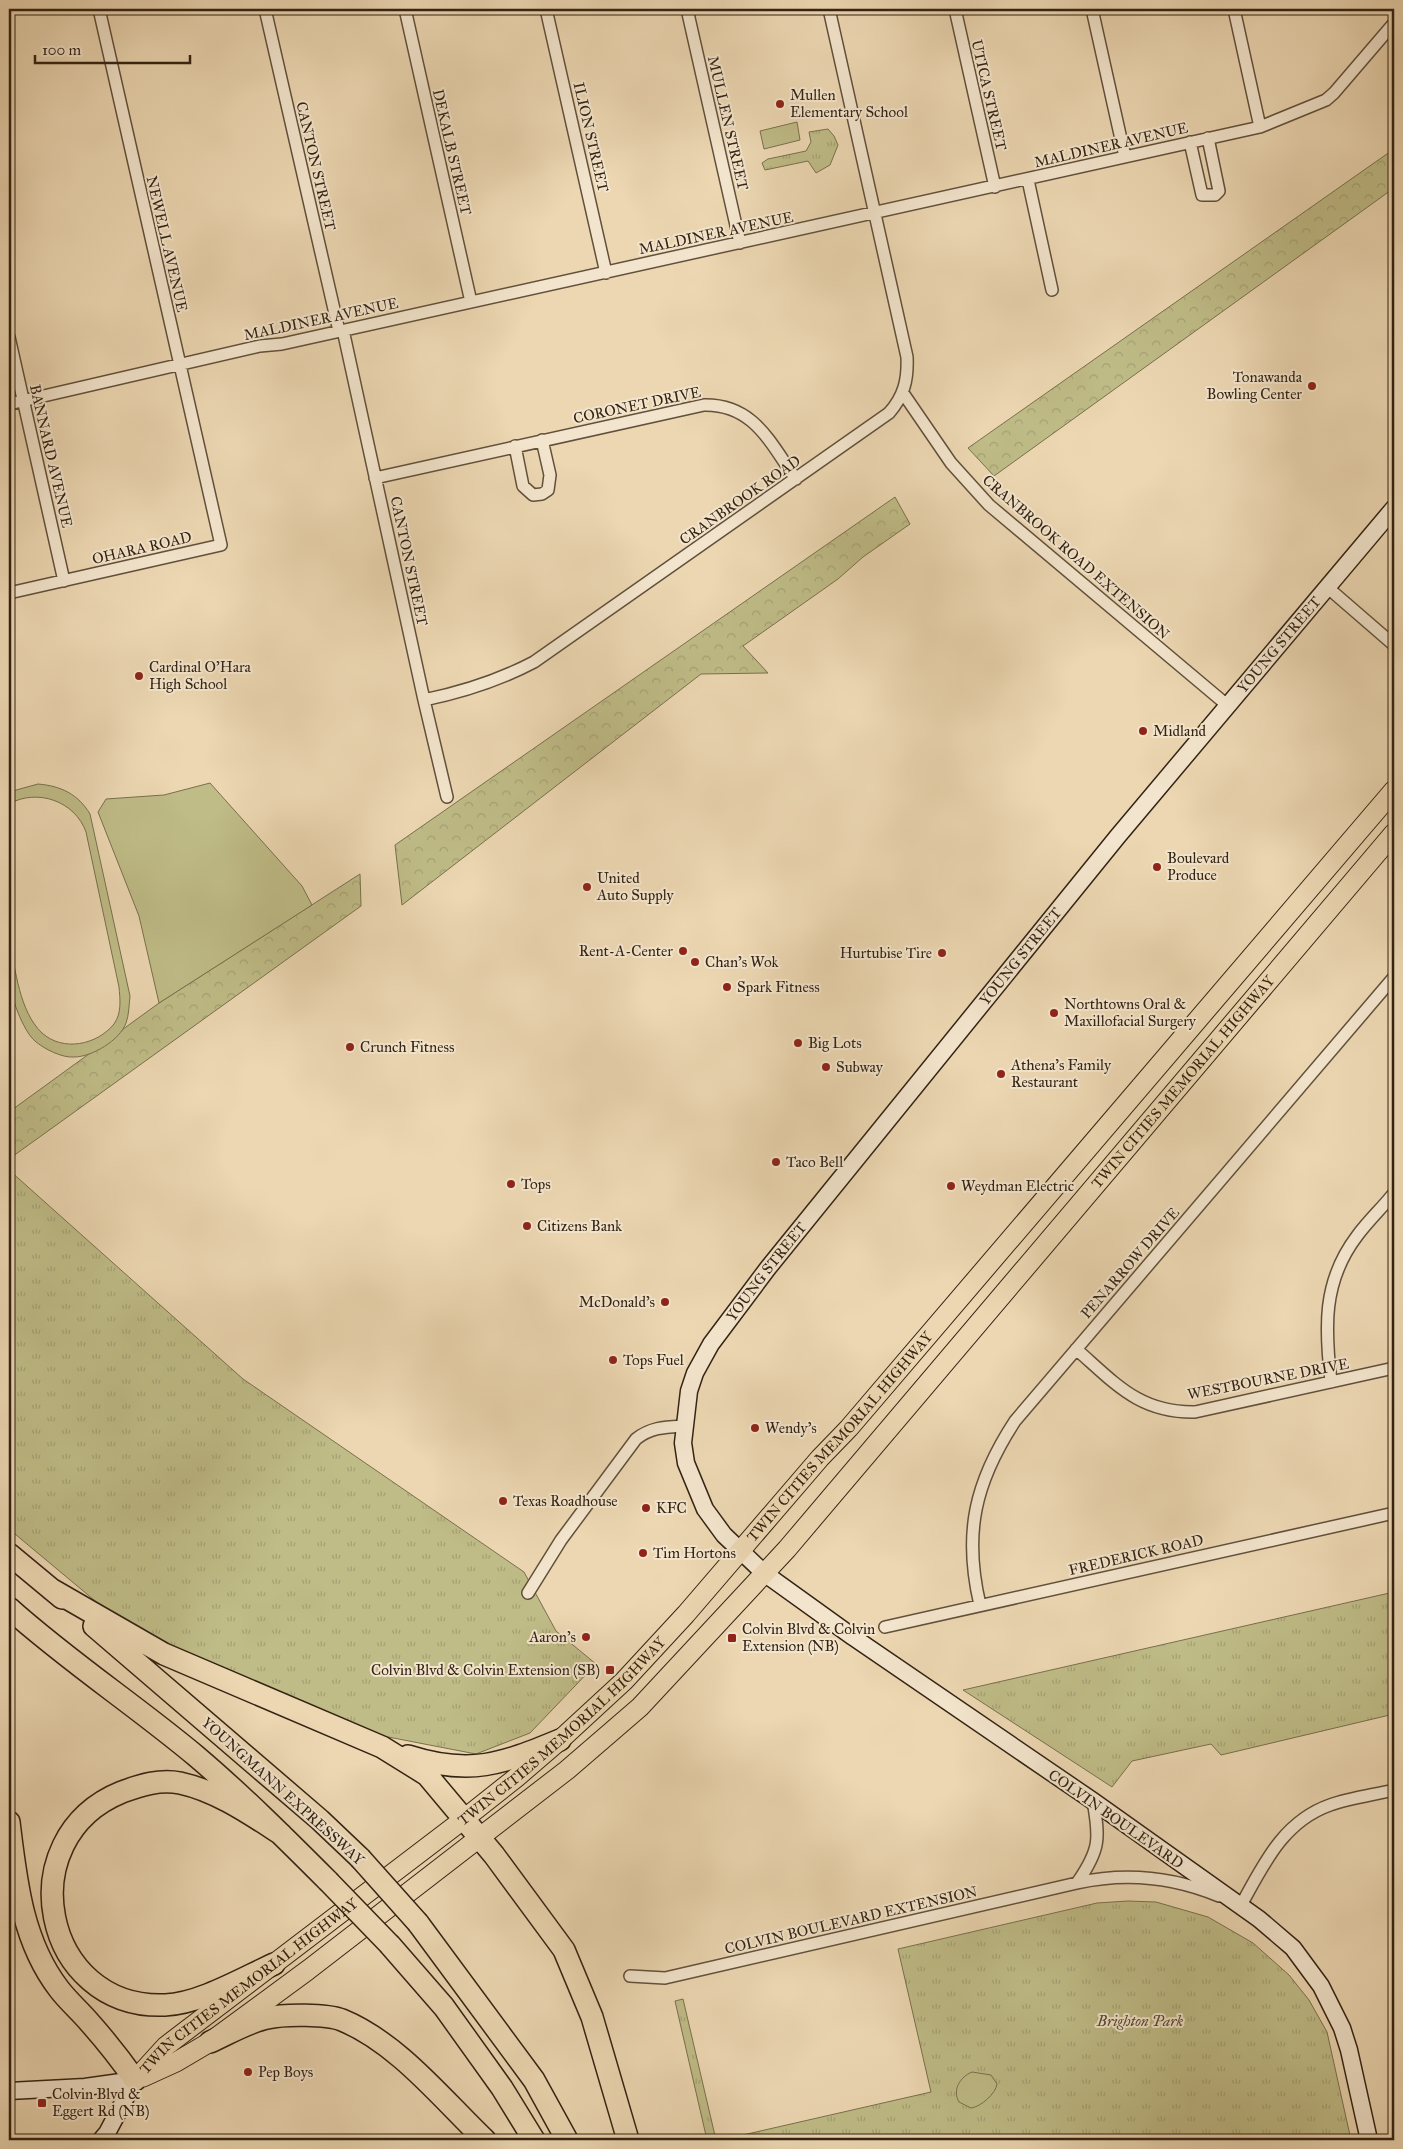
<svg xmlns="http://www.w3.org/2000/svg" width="1403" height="2149" viewBox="0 0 1403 2149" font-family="'IM FELL Great Primer',serif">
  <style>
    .grass { fill: url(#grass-tufts); stroke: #79704d }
    .forest { fill: url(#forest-crowns); stroke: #79704d }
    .pitch { fill: #bfbc87; stroke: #79704d }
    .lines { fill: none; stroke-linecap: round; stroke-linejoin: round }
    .street-casing { stroke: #61503b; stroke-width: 14 }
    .secondary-casing { stroke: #332313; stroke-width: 19 }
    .primary-casing { stroke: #332313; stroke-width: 21 }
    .highway-casing { stroke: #332313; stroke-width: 24 }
    .street { stroke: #f3e5cd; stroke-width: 11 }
    .secondary { stroke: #f3e5cd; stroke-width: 16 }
    .primary { stroke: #ecd7b2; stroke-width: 19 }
    .highway { stroke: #ecd7b2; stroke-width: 21 }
    .highway-bridge-casing { stroke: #332313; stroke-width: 24; stroke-linecap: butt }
    .highway-bridge { stroke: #ecd7b2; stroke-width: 21 }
    .poi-dot { fill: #8f2418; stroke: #f3e5cd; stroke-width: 2 }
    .labels { text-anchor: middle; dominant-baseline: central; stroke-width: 4; stroke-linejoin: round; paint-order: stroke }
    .poi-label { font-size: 15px; fill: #332313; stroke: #f3e5cd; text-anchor: start }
    .street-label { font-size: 15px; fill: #332313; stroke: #f3e5cd }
    .park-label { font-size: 15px; font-style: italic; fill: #564930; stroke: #f3e5cd }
  </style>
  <defs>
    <pattern id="grass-tufts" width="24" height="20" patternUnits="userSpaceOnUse" patternTransform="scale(1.25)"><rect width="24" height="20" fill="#bfbc87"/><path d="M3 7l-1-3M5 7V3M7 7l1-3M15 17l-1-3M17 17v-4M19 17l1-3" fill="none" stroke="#a5a174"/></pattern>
    <pattern id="forest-crowns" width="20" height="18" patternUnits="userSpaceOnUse" patternTransform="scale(1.25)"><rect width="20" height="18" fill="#bfbc87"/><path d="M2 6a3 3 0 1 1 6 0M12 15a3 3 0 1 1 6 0" fill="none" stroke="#a5a174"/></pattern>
  </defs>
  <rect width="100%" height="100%" fill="#ecd7b2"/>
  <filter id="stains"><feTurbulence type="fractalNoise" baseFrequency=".004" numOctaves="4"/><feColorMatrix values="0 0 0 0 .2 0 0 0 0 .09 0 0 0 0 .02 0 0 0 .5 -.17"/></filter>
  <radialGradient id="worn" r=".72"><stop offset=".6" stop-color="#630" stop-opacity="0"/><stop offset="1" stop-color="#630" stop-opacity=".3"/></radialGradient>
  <!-- grass -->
  <path class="grass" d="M 828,129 L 834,136 L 838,145 L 830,165 L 816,173 L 808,161 L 765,170 L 762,163 L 768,159 L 806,151 L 811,142 L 809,132 Z
    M 9,1170 L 243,1379 L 524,1572 L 556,1631 L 596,1664 L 530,1733 L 476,1754 L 383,1736 L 368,1731 L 198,1660 L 118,1620 L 9,1529 Z
    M 1394,1592 L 1394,1714 L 1221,1755 L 1211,1744 L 1132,1761 L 1112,1787 L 963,1690 Z
    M 1128,1901 L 1156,1902 L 1208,1917 L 1253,1943 L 1289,1975 L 1309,2000 L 1327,2032 L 1351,2140 L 721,2140 L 931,2092 L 898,1949 L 1097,1903 Z
    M 683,1999 L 716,2140 L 707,2140 L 675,2001 Z"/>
  <!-- forest -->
  <path class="forest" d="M 1394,149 L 1394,188 L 994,476 L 968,448 Z
    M 895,497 L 910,524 L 863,557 L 838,579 L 743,646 L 768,673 L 701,674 L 402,905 L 395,845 Z
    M 360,874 L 361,906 L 9,1159 L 9,1112 L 159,1003 Z"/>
  <!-- pitch -->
  <path class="pitch" d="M 797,122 L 800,140 L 764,149 L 760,131 Z
    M 210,783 L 302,886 L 312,905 L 159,1003 L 139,916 L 98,812 L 106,799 L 164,795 Z
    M 38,784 C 61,786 78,794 90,814 L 130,996 C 129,1005 129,1015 126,1023 C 120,1040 92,1057 74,1057 C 62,1058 44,1049 35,1041 C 23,1031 10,995 9,979 C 8,966 9,953 9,940 C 16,970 19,1011 42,1033 C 63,1052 97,1045 114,1024 C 122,1013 120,999 119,987 L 86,832 C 75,801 37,788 9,804 L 9,792 Z
    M 972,2072 L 991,2075 L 997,2084 C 996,2093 981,2107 971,2108 L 959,2102 C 952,2090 960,2077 972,2072 Z"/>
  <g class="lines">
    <!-- street casing -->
    <g class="street-casing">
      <path id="street" d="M 265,9 L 339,331
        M 405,9 L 471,302
        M 546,9 L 606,273
        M 687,9 L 740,243
        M 955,9 L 995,187
        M 1092,9 L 1125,157
        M 1234,9 L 1260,127
        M 1190,142 L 1202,195 L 1215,195 L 1219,191 L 1208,138
        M 1028,180 L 1052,290
        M 343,330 L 424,700 L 447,797
        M 9,337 L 64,581
        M 903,393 L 951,463 L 989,505 L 1227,705
        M 9,404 L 260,346 L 282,344 L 1260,127 L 1326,100 L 1334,93 L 1394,23
        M 515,446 L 523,486 L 533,495 L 542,494 L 548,490 L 550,475 L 542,440
        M 375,478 L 704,405 C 754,404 770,443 796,479
        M 1327,587 L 1394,645
        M 9,593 L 221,545 L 99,9
        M 424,700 C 463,692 498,681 534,662 L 889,413 C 904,396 908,380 907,357 L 829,9
        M 1076,1349 C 1115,1383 1139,1413 1195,1412 L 1394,1368
        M 1331,1382 C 1325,1329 1322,1282 1357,1236 C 1368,1221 1382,1208 1394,1193
        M 528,1593 L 561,1540 L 636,1439 C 651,1427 666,1427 684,1426
        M 980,1605 C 963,1533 975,1482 1015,1421 L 1394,977
        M 885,1627 L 1394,1513
        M 1077,1883 C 1100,1850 1100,1839 1093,1801
        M 1236,1904 L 1240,1907 C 1263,1866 1282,1822 1330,1805 C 1350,1798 1373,1795 1394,1790
        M 630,1976 L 665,1978 L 1077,1883 C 1126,1872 1173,1877 1219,1896"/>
    </g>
    <!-- secondary casing -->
    <g class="secondary-casing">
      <g id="secondary">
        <path d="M 9,2091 L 85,2087 L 135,2080"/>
        <path d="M 101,2140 L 107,2133 L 135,2080"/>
        <path id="s1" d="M 1369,2140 L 1349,2050 L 1342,2028 L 1321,1986 L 1293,1948 L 1259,1919 L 1093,1801 L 853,1637 L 764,1573 L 724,1535 L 705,1509 L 686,1463 L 683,1443 L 689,1391 L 695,1373 L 711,1344 L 768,1268 L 1118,836 L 1394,508"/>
      </g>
    </g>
    <!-- primary casing -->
    <g class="primary-casing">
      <g id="primary">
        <path id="s2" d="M 143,2077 L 176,2062 L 210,2042 L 308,1970 L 567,1770 L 640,1707 L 787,1549 L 1394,833"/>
        <path id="s3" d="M 135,2080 L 166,2046 L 464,1819 L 517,1777 L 560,1740 L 624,1681 L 686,1614 L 820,1458 L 849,1428 L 1394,790"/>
      </g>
    </g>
    <!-- highway casing -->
    <g class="highway-casing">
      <path id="highway" d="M 9,1554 L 62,1598
        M 51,1589 L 164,1654 L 382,1747 L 427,1775 L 494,1855 L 564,1950 L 592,2017 L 628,2140
        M 9,1608 C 68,1661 135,1705 196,1756 C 242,1795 285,1838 328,1881
        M 94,1626 L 320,1820 L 360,1858
        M 408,1756 C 470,1776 502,1764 560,1740
        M 9,1822 C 16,1880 22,1941 59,1989 C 68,2001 80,2011 90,2023 C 106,2041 121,2060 135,2080
        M 418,1923 L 534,2080 L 567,2140
        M 390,1945 L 444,2007 L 502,2088 L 534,2140
        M 274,1964 C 243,1978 199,2004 165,2005 C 42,2010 8,1838 122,1792 C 141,1785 160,1779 180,1783 C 217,1791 250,1814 281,1834
        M 210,2042 C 228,2034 248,2022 267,2018 C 284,2014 327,2014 342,2020 C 398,2043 442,2099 485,2140"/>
    </g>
    <!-- street -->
    <use href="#street" class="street"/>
    <!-- secondary -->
    <use href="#secondary" class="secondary"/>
    <!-- primary -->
    <use href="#primary" class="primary"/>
    <!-- highway -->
    <use href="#highway" class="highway"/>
    <!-- highway-bridge casing -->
    <g class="highway-bridge-casing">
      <path id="highway-bridge" d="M 360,1858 L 418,1923
        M 328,1881 L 390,1945"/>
    </g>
    <!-- highway-bridge -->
    <use href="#highway-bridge" class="highway-bridge"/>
  </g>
  <!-- markers -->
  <g class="poi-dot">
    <circle cx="780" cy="104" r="5"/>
    <circle cx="1312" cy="386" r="5"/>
    <circle cx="139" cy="676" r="5"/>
    <circle cx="1143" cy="731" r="5"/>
    <circle cx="1157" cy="867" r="5"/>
    <circle cx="587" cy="887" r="5"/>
    <circle cx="683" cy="951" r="5"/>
    <circle cx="942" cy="953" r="5"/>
    <circle cx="695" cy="962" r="5"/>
    <circle cx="727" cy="987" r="5"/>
    <circle cx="1054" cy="1013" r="5"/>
    <circle cx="798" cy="1043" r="5"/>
    <circle cx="350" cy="1047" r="5"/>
    <circle cx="826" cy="1067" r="5"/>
    <circle cx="1001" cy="1074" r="5"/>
    <circle cx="776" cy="1162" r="5"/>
    <circle cx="511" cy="1184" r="5"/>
    <circle cx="951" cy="1186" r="5"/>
    <circle cx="527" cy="1226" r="5"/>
    <circle cx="665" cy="1302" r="5"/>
    <circle cx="613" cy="1360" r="5"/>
    <circle cx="755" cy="1428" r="5"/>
    <circle cx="503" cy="1501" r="5"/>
    <circle cx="646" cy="1508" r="5"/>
    <circle cx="643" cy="1553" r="5"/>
    <circle cx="586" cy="1637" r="5"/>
    <rect x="727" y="1633" width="10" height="10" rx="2.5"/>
    <rect x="605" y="1665" width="10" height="10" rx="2.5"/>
    <circle cx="248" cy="2072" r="5"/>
    <rect x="37" y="2098" width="10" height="10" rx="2.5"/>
  </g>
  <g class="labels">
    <!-- poi labels -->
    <g class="poi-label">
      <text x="790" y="95">Mullen<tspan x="790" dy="17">Elementary School</tspan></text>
      <text x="1302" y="377" text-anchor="end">Tonawanda<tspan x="1302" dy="17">Bowling Center</tspan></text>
      <text x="149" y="667">Cardinal O'Hara<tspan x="149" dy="17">High School</tspan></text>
      <text x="1153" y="731">Midland</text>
      <text x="1167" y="858">Boulevard<tspan x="1167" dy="17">Produce</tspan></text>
      <text x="597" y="878">United<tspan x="597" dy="17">Auto Supply</tspan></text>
      <text x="673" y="951" text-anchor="end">Rent-A-Center</text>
      <text x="932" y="953" text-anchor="end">Hurtubise Tire</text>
      <text x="705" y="962">Chan's Wok</text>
      <text x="737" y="987">Spark Fitness</text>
      <text x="1064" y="1004">Northtowns Oral &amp;<tspan x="1064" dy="17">Maxillofacial Surgery</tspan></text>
      <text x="808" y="1043">Big Lots</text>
      <text x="360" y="1047">Crunch Fitness</text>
      <text x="1011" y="1065">Athena's Family<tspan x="1011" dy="17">Restaurant</tspan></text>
      <text x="836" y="1067">Subway</text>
      <text x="786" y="1162">Taco Bell</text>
      <text x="521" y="1184">Tops</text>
      <text x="961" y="1186">Weydman Electric</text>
      <text x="537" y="1226">Citizens Bank</text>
      <text x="655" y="1302" text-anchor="end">McDonald's</text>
      <text x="623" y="1360">Tops Fuel</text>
      <text x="765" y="1428">Wendy's</text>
      <text x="513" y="1501">Texas Roadhouse</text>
      <text x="656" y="1508">KFC</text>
      <text x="653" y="1553">Tim Hortons</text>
      <text x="742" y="1629">Colvin Blvd &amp; Colvin<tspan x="742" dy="17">Extension (NB)</tspan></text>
      <text x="576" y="1637" text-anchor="end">Aaron's</text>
      <text x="600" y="1670" text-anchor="end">Colvin Blvd &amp; Colvin Extension (SB)</text>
      <text x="258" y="2072">Pep Boys</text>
      <text x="52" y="2094">Colvin Blvd &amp;<tspan x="52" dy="17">Eggert Rd (NB)</tspan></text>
    </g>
    <!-- street labels -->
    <g class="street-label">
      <text transform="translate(989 95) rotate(77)">UTICA STREET</text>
      <text transform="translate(728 123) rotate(77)">MULLEN STREET</text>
      <text transform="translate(591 137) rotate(77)">ILION STREET</text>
      <text transform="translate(1111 145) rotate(-13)">MALDINER AVENUE</text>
      <text transform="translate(452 152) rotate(77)">DEKALB STREET</text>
      <text transform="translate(316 166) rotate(77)">CANTON STREET</text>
      <text transform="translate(716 233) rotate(-12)">MALDINER AVENUE</text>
      <text transform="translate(167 244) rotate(77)">NEWELL AVENUE</text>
      <text transform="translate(321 319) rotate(-12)">MALDINER AVENUE</text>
      <text transform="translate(637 405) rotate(-12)">CORONET DRIVE</text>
      <text transform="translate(51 456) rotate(77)">BANNARD AVENUE</text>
      <text transform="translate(740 500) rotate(-35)">CRANBROOK ROAD</text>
      <text transform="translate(142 548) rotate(-13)">OHARA ROAD</text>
      <text transform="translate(1076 557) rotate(41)">CRANBROOK ROAD EXTENSION</text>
      <text transform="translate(409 561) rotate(78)">CANTON STREET</text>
      <text stroke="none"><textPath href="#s1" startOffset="2021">YOUNG STREET</textPath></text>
      <text stroke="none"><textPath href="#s1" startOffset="1616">YOUNG STREET</textPath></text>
      <text stroke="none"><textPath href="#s2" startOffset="1449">TWIN CITIES MEMORIAL HIGHWAY</textPath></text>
      <text transform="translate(1130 1263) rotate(-49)">PENARROW DRIVE</text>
      <text stroke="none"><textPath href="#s1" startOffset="1211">YOUNG STREET</textPath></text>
      <text transform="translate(1268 1379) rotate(-11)">WESTBOURNE DRIVE</text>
      <text stroke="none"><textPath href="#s3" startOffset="958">TWIN CITIES MEMORIAL HIGHWAY</textPath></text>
      <text transform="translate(1136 1555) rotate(-13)">FREDERICK ROAD</text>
      <text stroke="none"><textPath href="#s3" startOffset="552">TWIN CITIES MEMORIAL HIGHWAY</textPath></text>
      <text transform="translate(283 1791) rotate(42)">YOUNGMANN EXPRESSWAY</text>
      <text transform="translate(1116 1819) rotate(35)">COLVIN BOULEVARD</text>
      <text transform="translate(851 1920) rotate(-13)">COLVIN BOULEVARD EXTENSION</text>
      <text stroke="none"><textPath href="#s3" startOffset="148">TWIN CITIES MEMORIAL HIGHWAY</textPath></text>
    </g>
    <!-- park labels -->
    <g class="park-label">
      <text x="1140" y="2021">Brighton Park</text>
    </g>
  </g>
  <!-- margin -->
  <rect width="1403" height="2149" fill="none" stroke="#ecd7b2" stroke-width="30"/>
  <rect x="10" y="10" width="1383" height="2129" fill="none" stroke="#332313" stroke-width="2.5"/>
  <rect x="15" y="15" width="1373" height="2119" fill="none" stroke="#332313"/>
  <!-- scale -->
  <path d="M35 55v8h155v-8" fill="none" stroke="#332313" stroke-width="2.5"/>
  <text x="42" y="55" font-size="15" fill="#332313" stroke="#f3e5cd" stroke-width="4" paint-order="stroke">100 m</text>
  <rect width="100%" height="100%" filter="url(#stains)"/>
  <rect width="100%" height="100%" fill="url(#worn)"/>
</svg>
